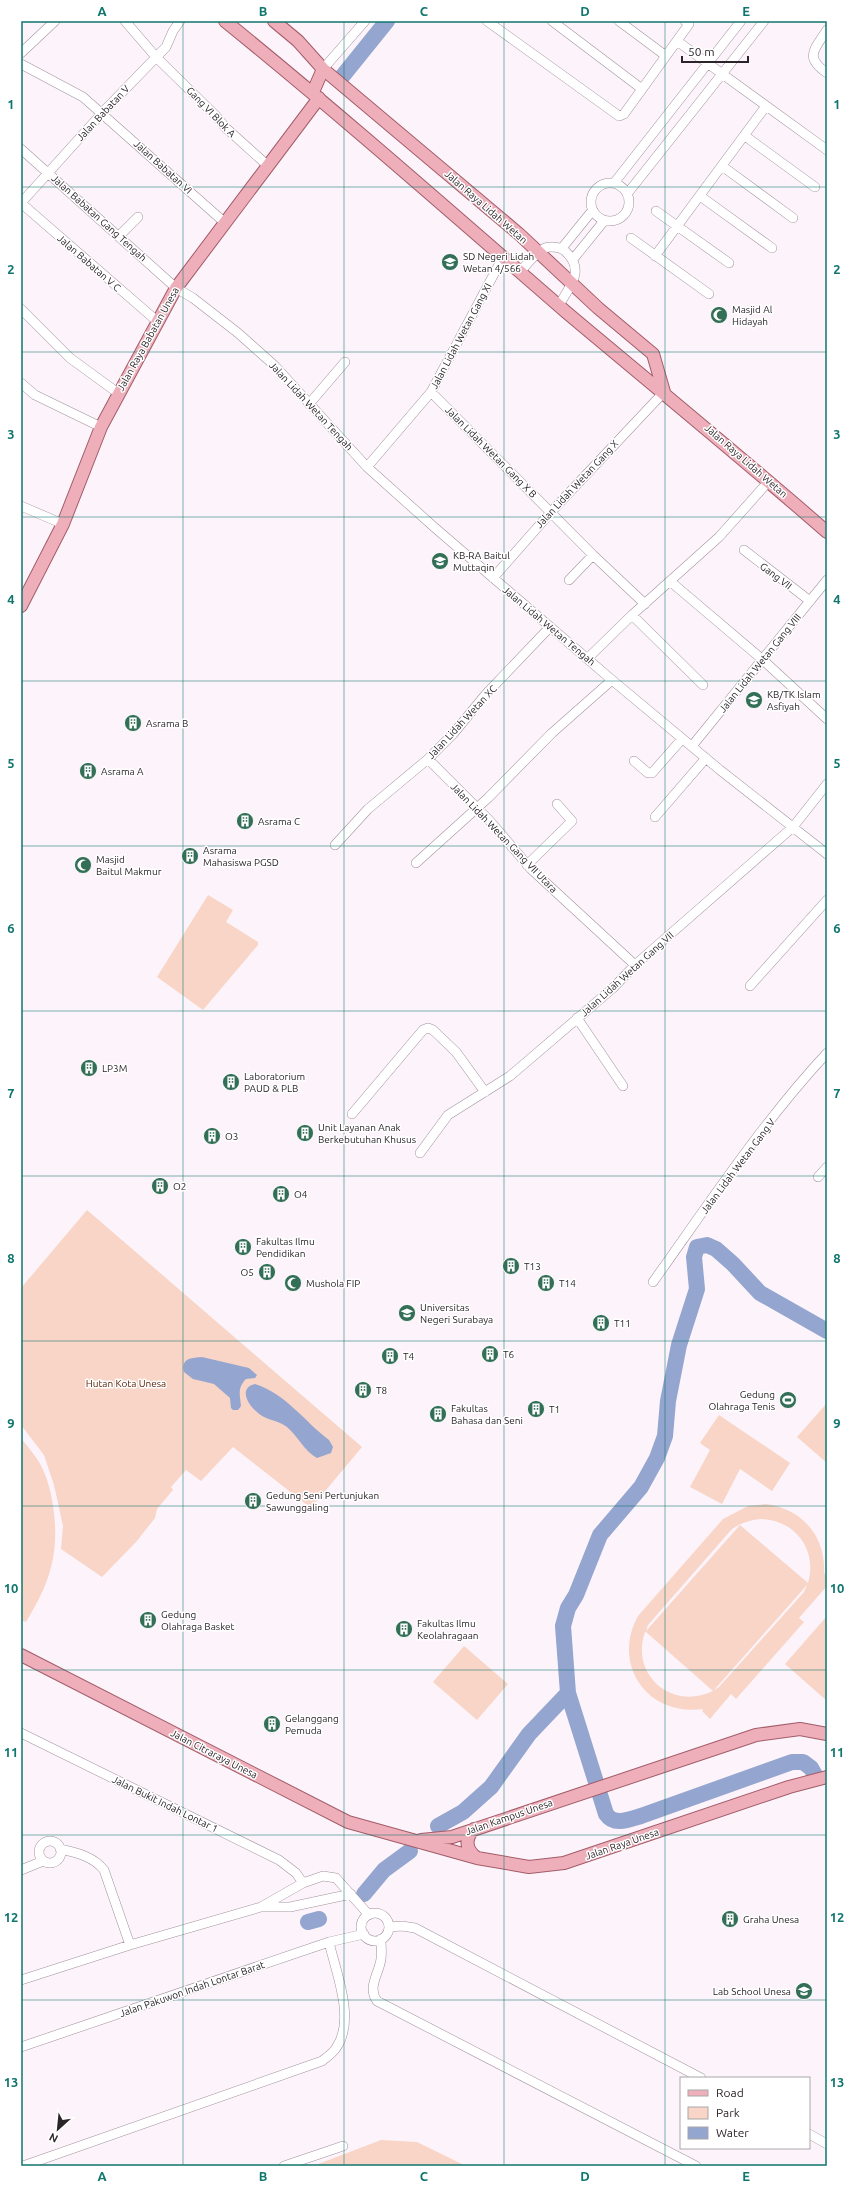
<svg xmlns="http://www.w3.org/2000/svg" width="848" height="2187" viewBox="0 0 848 2187" font-family="Ubuntu,sans-serif">
  <style>
    .green { fill: #f8d5c6; fill-rule: evenodd }
    .water { fill: #94a5cf }
    .lines { fill: none; stroke-linecap: round; stroke-linejoin: round }
    .river { stroke: #94a5cf; stroke-width: 16 }
    .minor-casing { stroke: #a3919e; stroke-width: 10 }
    .major-casing { stroke: #a35c69; stroke-width: 14 }
    .minor { stroke: #fff; stroke-width: 9 }
    .major { stroke: #efafba; stroke-width: 12 }
    .grid { fill: none; stroke: #0f766e; stroke-width: 1; stroke-opacity: 0.55 }
    .labels { text-anchor: middle; dominant-baseline: central; stroke-width: 3; stroke-linejoin: round; paint-order: stroke }
    .street-label { font-size: 10px; fill: #2b2429; stroke: #fff }
    .poi-label { font-size: 10px; fill: #2b2429; stroke: #fff; text-anchor: start }
    .park-label { font-size: 10px; fill: #541b00; stroke: #fff }
    .neatline { fill: none; stroke: #0f766e; stroke-width: 1.5 }
    .grid-label { font-size: 13px; text-anchor: middle; font-weight: bold; fill: #0f766e }
  </style>
  <rect width="100%" height="100%" fill="#fcf4fa"/>
  <!-- green -->
  <path class="green" d="M 208,895 L 233,910 L 226,922 L 258,942 L 258,945 L 203,1010 L 157,977 Z
    M 87,1210 L 362,1447 L 311,1508 L 233,1447 L 201,1481 L 186,1470 L 171,1487 L 173,1490 L 157,1509 L 155,1518 L 136,1542 L 102,1577 L 61,1549 L 63,1526 L 54,1485 L 44,1455 L 21,1425 L 21,1288 Z
    M 827,1403 L 827,1463 L 797,1437 Z
    M 719,1415 L 790,1463 L 772,1491 L 740,1469 L 722,1504 L 690,1487 L 710,1450 L 700,1443 Z
    M 21,1438 C 27,1446 34,1454 39,1462 C 47,1476 51,1491 53,1506 C 60,1553 50,1583 26,1622 L 21,1620 Z
    M 766,1504 C 802,1509 826,1536 824,1573 L 827,1576 L 827,1586 L 799,1618 L 804,1622 L 736,1699 L 731,1694 L 710,1719 L 702,1711 L 703,1709 C 648,1717 611,1665 638,1616 L 723,1519 L 748,1506 ZM 761,1519 C 795,1520 818,1550 808,1583 L 740,1525 L 646,1631 L 648,1625 L 732,1529 C 741,1523 750,1520 761,1519 ZM 807,1585 L 804,1592 L 719,1687 L 714,1690 ZM 645,1632 L 646,1632 L 713,1691 C 672,1711 630,1675 645,1632 Z
    M 827,1616 L 827,1701 L 785,1664 Z
    M 464,1646 L 508,1684 L 477,1720 L 433,1682 Z
    M 381,2140 L 417,2142 L 466,2166 L 313,2166 Z"/>
  <!-- water -->
  <path class="water" d="M 202,1357 L 249,1368 L 257,1375 L 255,1378 L 246,1379 C 237,1388 240,1395 241,1406 L 238,1410 L 233,1410 L 231,1408 L 230,1398 L 214,1384 L 193,1379 L 184,1372 C 181,1358 191,1358 202,1357 Z
    M 255,1384 C 286,1394 304,1421 329,1440 L 333,1447 L 331,1453 L 317,1458 C 304,1451 298,1436 287,1427 C 279,1421 272,1421 264,1417 C 252,1411 235,1389 255,1384 Z"/>
  <g class="lines">
    <!-- river -->
    <path class="river" d="M 341,78 L 387,21
      M 568,1693 L 606,1814 C 614,1826 628,1820 641,1816 L 792,1762 L 803,1762 L 811,1768 L 815,1775
      M 438,1826 L 463,1812 L 491,1787 L 529,1734 L 568,1693 L 563,1626 L 568,1608 L 576,1595 L 600,1535 L 641,1487 L 657,1458 L 665,1436 L 668,1401 L 679,1345 L 697,1289 L 694,1257 L 697,1247 L 707,1245 L 716,1249 L 733,1264 L 760,1293 L 827,1331
      M 364,1894 L 384,1870 L 410,1851
      M 308,1922 L 319,1919"/>
    <!-- minor casing -->
    <g class="minor-casing">
      <path id="minor" d="M 125,21 L 156,57 L 215,115 L 226,128 L 267,165
        M 487,21 L 619,116 L 624,114 L 689,24 L 685,21
        M 552,21 L 642,89
        M 619,21 L 666,56
        M 827,30 C 814,50 804,57 827,73
        M 677,41 L 827,150
        M 21,53 L 55,21
        M 21,64 L 83,97 L 224,222
        M 323,69 L 365,21
        M 745,136 L 815,187
        M 21,149 L 176,288 L 193,298 L 238,333 L 275,366 L 367,467 L 434,527 L 612,680 L 720,770 L 827,854
        M 722,166 L 793,218
        M591 202a19 19 0 1 1 38 0a19 19 0 1 1-38 0Z
        M 614,183 L 741,21
        M 627,194 L 764,21
        M 700,196 L 772,248
        M 21,203 L 103,112 L 166,47 L 173,31 L 180,21
        M 21,203 L 158,322
        M 656,211 L 729,263
        M 119,236 L 138,217
        M 631,238 L 709,294
        M 562,248 L 592,211
        M 655,256 L 766,106
        M 574,258 L 604,221
        M 520,272 C 527,264 535,253 545,248 C 550,246 561,247 565,251 C 586,270 570,286 559,305
        M 21,309 L 70,358 L 118,393
        M 21,383 L 35,395 L 101,427
        M 431,392 L 593,555 L 645,604
        M 309,404 L 345,362
        M 367,467 L 431,392 L 503,257
        M 21,506 L 63,524
        M 744,550 L 810,601
        M 493,578 L 551,512 L 664,392
        M 569,580 L 593,555
        M 671,582 L 763,660 L 827,719
        M 632,615 L 703,685
        M 588,658 L 632,615 L 719,537 L 769,481
        M 692,746 L 827,580
        M 428,759 L 489,820 L 531,869 L 635,965
        M 634,761 L 648,773 L 652,773 L 682,739
        M 655,817 L 706,758
        M 335,845 L 368,809 L 428,759 L 453,734 L 486,694 L 550,627
        M 416,863 L 488,798 L 552,733 L 612,680
        M 527,865 L 572,821 L 557,804
        M 750,986 L 827,900
        M 577,1018 L 623,1086
        M 352,1114 L 423,1030 L 428,1028 L 433,1030 L 456,1052 L 485,1092
        M 420,1153 L 448,1115 L 510,1076 L 613,988 L 635,965 L 793,827 L 827,784
        M 818,1177 L 827,1167
        M 653,1282 C 708,1205 762,1123 827,1053
        M 21,1733 L 279,1860 L 296,1873 L 303,1883
        M39 1852a11 11 0 1 1 22 0a11 11 0 1 1-22 0Z
        M 60,1849 C 77,1853 93,1856 104,1870 L 130,1945
        M 21,1870 L 43,1861
        M 261,1907 L 290,1907 L 351,1894
        M361 1927a14 14 0 1 1 28 0a14 14 0 1 1-28 0Z
        M 389,1927 L 402,1926 L 415,1928 L 701,2078
        M 381,1939 C 381,1946 382,1953 381,1959 C 379,1974 367,1987 377,2001 L 696,2166
        M 21,1980 L 130,1945 L 261,1907 L 303,1883 L 323,1876 L 336,1878 L 369,1915
        M 21,2047 L 329,1942 L 364,1934
        M 809,2134 L 827,2144
        M 23,2166 L 322,2061 C 327,2057 333,2053 336,2048 C 356,2020 336,1973 329,1942
        M 284,2166 L 343,2146"/>
    </g>
    <!-- major casing -->
    <g class="major-casing">
      <path id="major" d="M 225,21 C 341,115 453,214 566,312 C 653,385 741,457 827,532
        M 274,21 L 298,41 L 323,69 L 519,234 L 598,308 L 653,354 L 664,392
        M 313,92 L 323,69
        M 21,606 L 63,524 L 101,427 L 176,288 L 319,98
        M 21,1655 L 348,1822 L 477,1858 L 529,1867 L 564,1863 L 789,1787 L 827,1777
        M 474,1829 C 464,1839 466,1850 477,1858
        M 421,1840 L 452,1837 L 756,1735 L 800,1729 L 827,1734"/>
    </g>
    <!-- minor -->
    <use href="#minor" class="minor"/>
    <!-- major -->
    <use href="#major" class="major"/>
  </g>
  <!-- grid -->
  <path class="grid" d="M 183,21 L 183,2166M 344,21 L 344,2166M 504,21 L 504,2166M 665,21 L 665,2166M 21,187 L 827,187M 21,352 L 827,352M 21,517 L 827,517M 21,681 L 827,681M 21,846 L 827,846M 21,1011 L 827,1011M 21,1176 L 827,1176M 21,1341 L 827,1341M 21,1506 L 827,1506M 21,1670 L 827,1670M 21,1835 L 827,1835M 21,2000 L 827,2000"/>
  <!-- icons -->
  <defs>
    <g id="school-disc" transform="scale(0.9)"><circle r="9.5" fill="#336e57" stroke="#fff"/><path d="M0-5L7-2L0 1L-7-2ZM-4 1L0 2.5L4 1V4Q0 6-4 4Z" fill="#fff"/></g>
    <g id="mosque-disc" transform="scale(0.9)"><circle r="9.5" fill="#336e57" stroke="#fff"/><path d="M3.5-4.9A6 6 0 1 0 3.5 4.9A5 5 0 1 1 3.5-4.9Z" fill="#fff"/></g>
    <g id="building-disc" transform="scale(0.9)"><circle r="9.5" fill="#336e57" stroke="#fff"/><path d="M-4-6H4V6H1V3H-1V6H-4ZM-2.5-4.3h1.7v1.8h-1.7ZM.8-4.3h1.7v1.8H.8ZM-2.5-1h1.7V.8h-1.7ZM.8-1h1.7V.8H.8Z" fill="#fff"/></g>
    <g id="university-disc" transform="scale(0.9)"><circle r="9.5" fill="#336e57" stroke="#fff"/><path d="M0-5L7-2L0 1L-7-2ZM-4 1L0 2.5L4 1V4Q0 6-4 4Z" fill="#fff"/></g>
    <g id="stadium-disc" transform="scale(0.9)"><circle r="9.5" fill="#336e57" stroke="#fff"/><path d="M0-5a6.5 5 0 1 0 0 10a6.5 5 0 1 0 0-10ZM-3.5-1.8h7v3.6h-7Z" fill="#fff"/></g>
  </defs>
  <g fill-rule="evenodd">
    <use href="#school-disc" x="450" y="262"/>
    <use href="#mosque-disc" x="719" y="315"/>
    <use href="#school-disc" x="440" y="561"/>
    <use href="#school-disc" x="754" y="700"/>
    <use href="#building-disc" x="133" y="723"/>
    <use href="#building-disc" x="88" y="771"/>
    <use href="#building-disc" x="245" y="821"/>
    <use href="#building-disc" x="190" y="856"/>
    <use href="#mosque-disc" x="83" y="865"/>
    <use href="#building-disc" x="89" y="1068"/>
    <use href="#building-disc" x="231" y="1082"/>
    <use href="#building-disc" x="305" y="1133"/>
    <use href="#building-disc" x="212" y="1136"/>
    <use href="#building-disc" x="160" y="1186"/>
    <use href="#building-disc" x="281" y="1194"/>
    <use href="#building-disc" x="243" y="1247"/>
    <use href="#building-disc" x="511" y="1266"/>
    <use href="#building-disc" x="267" y="1272"/>
    <use href="#mosque-disc" x="293" y="1283"/>
    <use href="#building-disc" x="546" y="1283"/>
    <use href="#university-disc" x="407" y="1313"/>
    <use href="#building-disc" x="601" y="1323"/>
    <use href="#building-disc" x="490" y="1354"/>
    <use href="#building-disc" x="390" y="1356"/>
    <use href="#building-disc" x="363" y="1390"/>
    <use href="#stadium-disc" x="788" y="1400"/>
    <use href="#building-disc" x="536" y="1409"/>
    <use href="#building-disc" x="438" y="1414"/>
    <use href="#building-disc" x="253" y="1501"/>
    <use href="#building-disc" x="148" y="1620"/>
    <use href="#building-disc" x="404" y="1629"/>
    <use href="#building-disc" x="272" y="1724"/>
    <use href="#building-disc" x="730" y="1919"/>
    <use href="#school-disc" x="804" y="1991"/>
  </g>
  <g class="labels">
    <!-- street labels -->
    <g class="street-label">
      <text transform="translate(211 112) rotate(46)">Gang VI Blok A</text>
      <text transform="translate(103 113) rotate(-47)">Jalan Babatan V</text>
      <text transform="translate(163 167) rotate(42)">Jalan Babatan VI</text>
      <text transform="translate(486 207) rotate(41)">Jalan Raya Lidah Wetan</text>
      <text transform="translate(99 218) rotate(42)">Jalan Babatan Gang Tengah</text>
      <text transform="translate(89 263) rotate(41)">Jalan Babatan V C</text>
      <text transform="translate(461 336) rotate(-62)">Jalan Lidah Wetan Gang XI</text>
      <text transform="translate(148 339) rotate(-61)">Jalan Raya Babatan Unesa</text>
      <text transform="translate(311 406) rotate(47)">Jalan Lidah Wetan Tengah</text>
      <text transform="translate(491 452) rotate(45)">Jalan Lidah Wetan Gang X B</text>
      <text transform="translate(746 461) rotate(41)">Jalan Raya Lidah Wetan</text>
      <text transform="translate(577 484) rotate(-47)">Jalan Lidah Wetan Gang X</text>
      <text transform="translate(776 576) rotate(37)">Gang VII</text>
      <text transform="translate(549 626) rotate(40)">Jalan Lidah Wetan Tengah</text>
      <text transform="translate(760 663) rotate(-51)">Jalan Lidah Wetan Gang VIII</text>
      <text transform="translate(462 722) rotate(-47)">Jalan Lidah Wetan XC</text>
      <text transform="translate(504 838) rotate(46)">Jalan Lidah Wetan Gang VII Utara</text>
      <text transform="translate(627 974) rotate(-42)">Jalan Lidah Wetan Gang VII</text>
      <text transform="translate(738 1166) rotate(-53)">Jalan Lidah Wetan Gang V</text>
      <text transform="translate(214 1754) rotate(27)">Jalan Citraraya Unesa</text>
      <text transform="translate(165 1804) rotate(26)">Jalan Bukit Indah Lontar 1</text>
      <text transform="translate(509 1817) rotate(-19)">Jalan Kampus Unesa</text>
      <text transform="translate(622 1844) rotate(-19)">Jalan Raya Unesa</text>
      <text transform="translate(192 1989) rotate(-19)">Jalan Pakuwon Indah Lontar Barat</text>
    </g>
    <!-- poi labels -->
    <g class="poi-label">
      <text x="463" y="256">SD Negeri Lidah<tspan x="463" dy="12">Wetan 4/566</tspan></text>
      <text x="732" y="309">Masjid Al<tspan x="732" dy="12">Hidayah</tspan></text>
      <text x="453" y="555">KB-RA Baitul<tspan x="453" dy="12">Muttaqin</tspan></text>
      <text x="767" y="694">KB/TK Islam<tspan x="767" dy="12">Asfiyah</tspan></text>
      <text x="146" y="723">Asrama B</text>
      <text x="101" y="771">Asrama A</text>
      <text x="258" y="821">Asrama C</text>
      <text x="203" y="850">Asrama<tspan x="203" dy="12">Mahasiswa PGSD</tspan></text>
      <text x="96" y="859">Masjid<tspan x="96" dy="12">Baitul Makmur</tspan></text>
      <text x="102" y="1068">LP3M</text>
      <text x="244" y="1076">Laboratorium<tspan x="244" dy="12">PAUD &amp; PLB</tspan></text>
      <text x="318" y="1127">Unit Layanan Anak<tspan x="318" dy="12">Berkebutuhan Khusus</tspan></text>
      <text x="225" y="1136">O3</text>
      <text x="173" y="1186">O2</text>
      <text x="294" y="1194">O4</text>
      <text x="256" y="1241">Fakultas Ilmu<tspan x="256" dy="12">Pendidikan</tspan></text>
      <text x="524" y="1266">T13</text>
      <text x="254" y="1272" text-anchor="end">O5</text>
      <text x="306" y="1283">Mushola FIP</text>
      <text x="559" y="1283">T14</text>
      <text x="420" y="1307">Universitas<tspan x="420" dy="12">Negeri Surabaya</tspan></text>
      <text x="614" y="1323">T11</text>
      <text x="503" y="1354">T6</text>
      <text x="403" y="1356">T4</text>
      <text x="376" y="1390">T8</text>
      <text x="775" y="1394" text-anchor="end">Gedung<tspan x="775" dy="12">Olahraga Tenis</tspan></text>
      <text x="451" y="1408">Fakultas<tspan x="451" dy="12">Bahasa dan Seni</tspan></text>
      <text x="549" y="1409">T1</text>
      <text x="266" y="1495">Gedung Seni Pertunjukan<tspan x="266" dy="12">Sawunggaling</tspan></text>
      <text x="161" y="1614">Gedung<tspan x="161" dy="12">Olahraga Basket</tspan></text>
      <text x="417" y="1623">Fakultas Ilmu<tspan x="417" dy="12">Keolahragaan</tspan></text>
      <text x="285" y="1718">Gelanggang<tspan x="285" dy="12">Pemuda</tspan></text>
      <text x="743" y="1919">Graha Unesa</text>
      <text x="791" y="1991" text-anchor="end">Lab School Unesa</text>
    </g>
    <!-- park labels -->
    <g class="park-label">
      <text x="126" y="1383">Hutan Kota Unesa</text>
    </g>
  </g>
  <!-- border -->
  <rect width="848" height="2187" fill="none" stroke="#ffffff" stroke-width="44"/>
  <!-- legend -->
  <rect x="680" y="2077" width="130" height="72" fill="#ffffff" stroke="#aaa7a9"/>
  <rect x="688" y="2090" width="20" height="6" fill="#efafba" stroke="#aaa7a9"/>
  <text x="716" y="2097" font-size="12" fill="#2b2429">Road</text>
  <rect x="688" y="2107" width="20" height="12" fill="#f8d5c6" stroke="#aaa7a9"/>
  <text x="716" y="2117" font-size="12" fill="#2b2429">Park</text>
  <rect x="688" y="2127" width="20" height="12" fill="#94a5cf" stroke="#aaa7a9"/>
  <text x="716" y="2137" font-size="12" fill="#2b2429">Water</text>
  <!-- north arrow -->
  <g transform="translate(58 2129) rotate(207)" stroke="#ffffff" stroke-width="3" paint-order="stroke">
  <path d="M0-3L7 15L0 10L-7 15Z" fill="#2b2429"/>
  <text y="-6" font-size="11" font-weight="bold" text-anchor="middle" fill="#2b2429">N</text>
  </g>
  <!-- scale -->
  <path d="M682 56v6h66v-6" fill="none" stroke="#2b2429" stroke-width="2"/>
  <text x="688" y="56" font-size="12" fill="#2b2429" stroke="#ffffff" stroke-width="3" paint-order="stroke">50 m</text>
  <rect x="22" y="22" width="804" height="2143" class="neatline"/>
  <g class="grid-label">
    <text x="102" y="16">A</text>
    <text x="263" y="16">B</text>
    <text x="424" y="16">C</text>
    <text x="585" y="16">D</text>
    <text x="746" y="16">E</text>
    <text x="11" y="109">1</text>
    <text x="837" y="109">1</text>
    <text x="11" y="274">2</text>
    <text x="837" y="274">2</text>
    <text x="11" y="439">3</text>
    <text x="837" y="439">3</text>
    <text x="11" y="604">4</text>
    <text x="837" y="604">4</text>
    <text x="11" y="768">5</text>
    <text x="837" y="768">5</text>
    <text x="11" y="933">6</text>
    <text x="837" y="933">6</text>
    <text x="11" y="1098">7</text>
    <text x="837" y="1098">7</text>
    <text x="11" y="1263">8</text>
    <text x="837" y="1263">8</text>
    <text x="11" y="1428">9</text>
    <text x="837" y="1428">9</text>
    <text x="11" y="1593">10</text>
    <text x="837" y="1593">10</text>
    <text x="11" y="1757">11</text>
    <text x="837" y="1757">11</text>
    <text x="11" y="1922">12</text>
    <text x="837" y="1922">12</text>
    <text x="11" y="2087">13</text>
    <text x="837" y="2087">13</text>
    <text x="102" y="2181">A</text>
    <text x="263" y="2181">B</text>
    <text x="424" y="2181">C</text>
    <text x="585" y="2181">D</text>
    <text x="746" y="2181">E</text>
  </g>
</svg>
